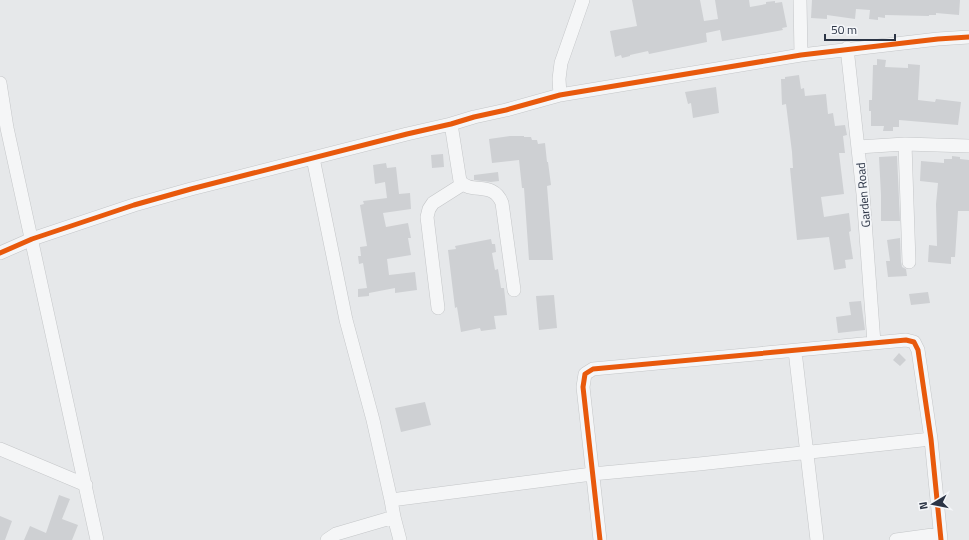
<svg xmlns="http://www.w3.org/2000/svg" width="969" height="540" viewBox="0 0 969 540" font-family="'Titillium Web',sans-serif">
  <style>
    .building { fill: #ced0d3 }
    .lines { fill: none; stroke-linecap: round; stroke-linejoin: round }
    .minor-casing { stroke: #c4c6c8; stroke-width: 14 }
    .minor { stroke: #f5f6f7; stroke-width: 13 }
    .cycleway-casing { stroke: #f4f6f9; stroke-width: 8 }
    .cycleway { stroke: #e8590c; stroke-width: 5 }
    .labels { text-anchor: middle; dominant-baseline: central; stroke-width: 3.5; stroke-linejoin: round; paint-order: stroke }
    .street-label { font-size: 12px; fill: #2b3445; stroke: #f4f6f9 }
  </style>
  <rect width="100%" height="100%" fill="#e6e8ea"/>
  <!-- building -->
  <path class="building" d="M 632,0 L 700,0 L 704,21 L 718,19 L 715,0 L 749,0 L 750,7 L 766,4 L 766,2 L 775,1 L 775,3 L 782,2 L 787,27 L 782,28 L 783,30 L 772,32 L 722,41 L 720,30 L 706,33 L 707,42 L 649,54 L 648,51 L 630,55 L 630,56 L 622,58 L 621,55 L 615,57 L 610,31 L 637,26 Z
    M 812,0 L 960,0 L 959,15 L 936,13 L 936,15 L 929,15 L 929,16 L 885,15 L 885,18 L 878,17 L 878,20 L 869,19 L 870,10 L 856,9 L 855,19 L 827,15 L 827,19 L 811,18 Z
    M 877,59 L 886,60 L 885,67 L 908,68 L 908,64 L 920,65 L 918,100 L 935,102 L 936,99 L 961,102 L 958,125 L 899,120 L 899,127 L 893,127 L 893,131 L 883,131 L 884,126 L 871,126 L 871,111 L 869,111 L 869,100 L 872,100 L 873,65 L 877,65 Z
    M 799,75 L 801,89 L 804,88 L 805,96 L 826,94 L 828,114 L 833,113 L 835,126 L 845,125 L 847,135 L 843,136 L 845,153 L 839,153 L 844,194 L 821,197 L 824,217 L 849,213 L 851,231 L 849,232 L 853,259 L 845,260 L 846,268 L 834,270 L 829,237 L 797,240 L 790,168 L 793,168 L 792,152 L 786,104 L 782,105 L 781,79 L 785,79 L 785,77 Z
    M 716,87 L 719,113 L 693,118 L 691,103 L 688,104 L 685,92 Z
    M 510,136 L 524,136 L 524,137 L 531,137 L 532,140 L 537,140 L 538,144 L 545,143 L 547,162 L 548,162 L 551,185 L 547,186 L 553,260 L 529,260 L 524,188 L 522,188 L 519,160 L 492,163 L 489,139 Z
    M 443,154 L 444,167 L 432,168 L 431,155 Z
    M 897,156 L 900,221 L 881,221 L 881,195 L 879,157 Z
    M 952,156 L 960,157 L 960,159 L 969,160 L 969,211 L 958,211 L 955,257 L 951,257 L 951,264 L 928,262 L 929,245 L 937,246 L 936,204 L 938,183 L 920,181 L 921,161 L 944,163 L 944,159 L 952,159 Z
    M 386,163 L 387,168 L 396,167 L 399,194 L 410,193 L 411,209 L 383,213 L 386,227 L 408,223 L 411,238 L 408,238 L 411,255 L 387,259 L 389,275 L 415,272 L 417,290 L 395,293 L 395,288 L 369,293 L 369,296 L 358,297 L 358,289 L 367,288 L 363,263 L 359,264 L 358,256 L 361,256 L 360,247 L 367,246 L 360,205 L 364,204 L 363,201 L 387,198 L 385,182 L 375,184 L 373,165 Z
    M 498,172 L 499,181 L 491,182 L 474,180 L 474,175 Z
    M 900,238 L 901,262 L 902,267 L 906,269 L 907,276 L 888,277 L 886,261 L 890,261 L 887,240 Z
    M 491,239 L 492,244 L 495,244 L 496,252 L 492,253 L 495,270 L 498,269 L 501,288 L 504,288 L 507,315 L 494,316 L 496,329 L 481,331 L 480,328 L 461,332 L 457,307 L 455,308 L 448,250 L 456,249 L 455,246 Z
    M 928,292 L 930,303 L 911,305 L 909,294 Z
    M 554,295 L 557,328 L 539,330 L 536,296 Z
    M 861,301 L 865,330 L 838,333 L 836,317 L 851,315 L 849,302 Z
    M 899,353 L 906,360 L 900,366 L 893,360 Z
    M 425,402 L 431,425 L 401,432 L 395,408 Z
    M 59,495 L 70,499 L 62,519 L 78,525 L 72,540 L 24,540 L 30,526 L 46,533 Z
    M 0,516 L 12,521 L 5,540 L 0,540 Z"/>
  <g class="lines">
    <!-- minor casing -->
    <g class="minor-casing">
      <path id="minor" d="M 800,0 L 801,55
        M 847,48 L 863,194 L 874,343
        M 0,83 L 7,128 L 97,540
        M 560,95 L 559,79 L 561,63 L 583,0
        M 451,124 L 460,181 C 471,195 493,180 502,203 L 514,290
        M 905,144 L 909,262
        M 858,147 L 905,144 L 969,146
        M 313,158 L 346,320 L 373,420 L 391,500 L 394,517 L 400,540
        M 0,253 L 32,239 L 134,205 L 191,189 L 407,134 L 451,124 L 474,117 L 506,110 L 560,95 L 801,55 L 938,39 L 969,37
        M 438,308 L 427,217 L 429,209 L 433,203 L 463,184
        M 795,351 L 817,540
        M 0,449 L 86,485
        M 391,500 L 592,474 L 699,464 L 931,439
        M 327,540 L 336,534 L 394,517
        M 600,540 L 583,387 L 585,374 L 593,369 L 906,340 L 914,342 L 918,350 L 931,439 L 941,540
        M 896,540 L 940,534"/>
    </g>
    <!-- minor -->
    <use href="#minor" class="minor"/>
    <!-- cycleway casing -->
    <g class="cycleway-casing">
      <path id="cycleway" d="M 0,253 L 32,239 L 134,205 L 191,189 L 407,134 L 451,124 L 474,117 L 506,110 L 560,95 L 801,55 L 938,39 L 969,37
        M 600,540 L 583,387 L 585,374 L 593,369 L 906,340 L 914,342 L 918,350 L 931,439 L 941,540"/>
    </g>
    <!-- cycleway -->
    <use href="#cycleway" class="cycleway"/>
  </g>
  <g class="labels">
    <!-- street labels -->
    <g class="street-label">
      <text transform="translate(863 195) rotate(-95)">Garden Road</text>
    </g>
  </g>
  <!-- north arrow -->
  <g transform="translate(933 504) rotate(260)" stroke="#f4f6f9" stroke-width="3" paint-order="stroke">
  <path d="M0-3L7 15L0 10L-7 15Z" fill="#2b3445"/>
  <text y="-6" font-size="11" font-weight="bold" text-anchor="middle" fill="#2b3445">N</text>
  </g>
  <!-- scale -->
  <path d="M825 34v6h70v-6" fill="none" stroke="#2b3445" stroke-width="2"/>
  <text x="831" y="34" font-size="12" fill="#2b3445" stroke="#f4f6f9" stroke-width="3" paint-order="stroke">50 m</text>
</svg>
